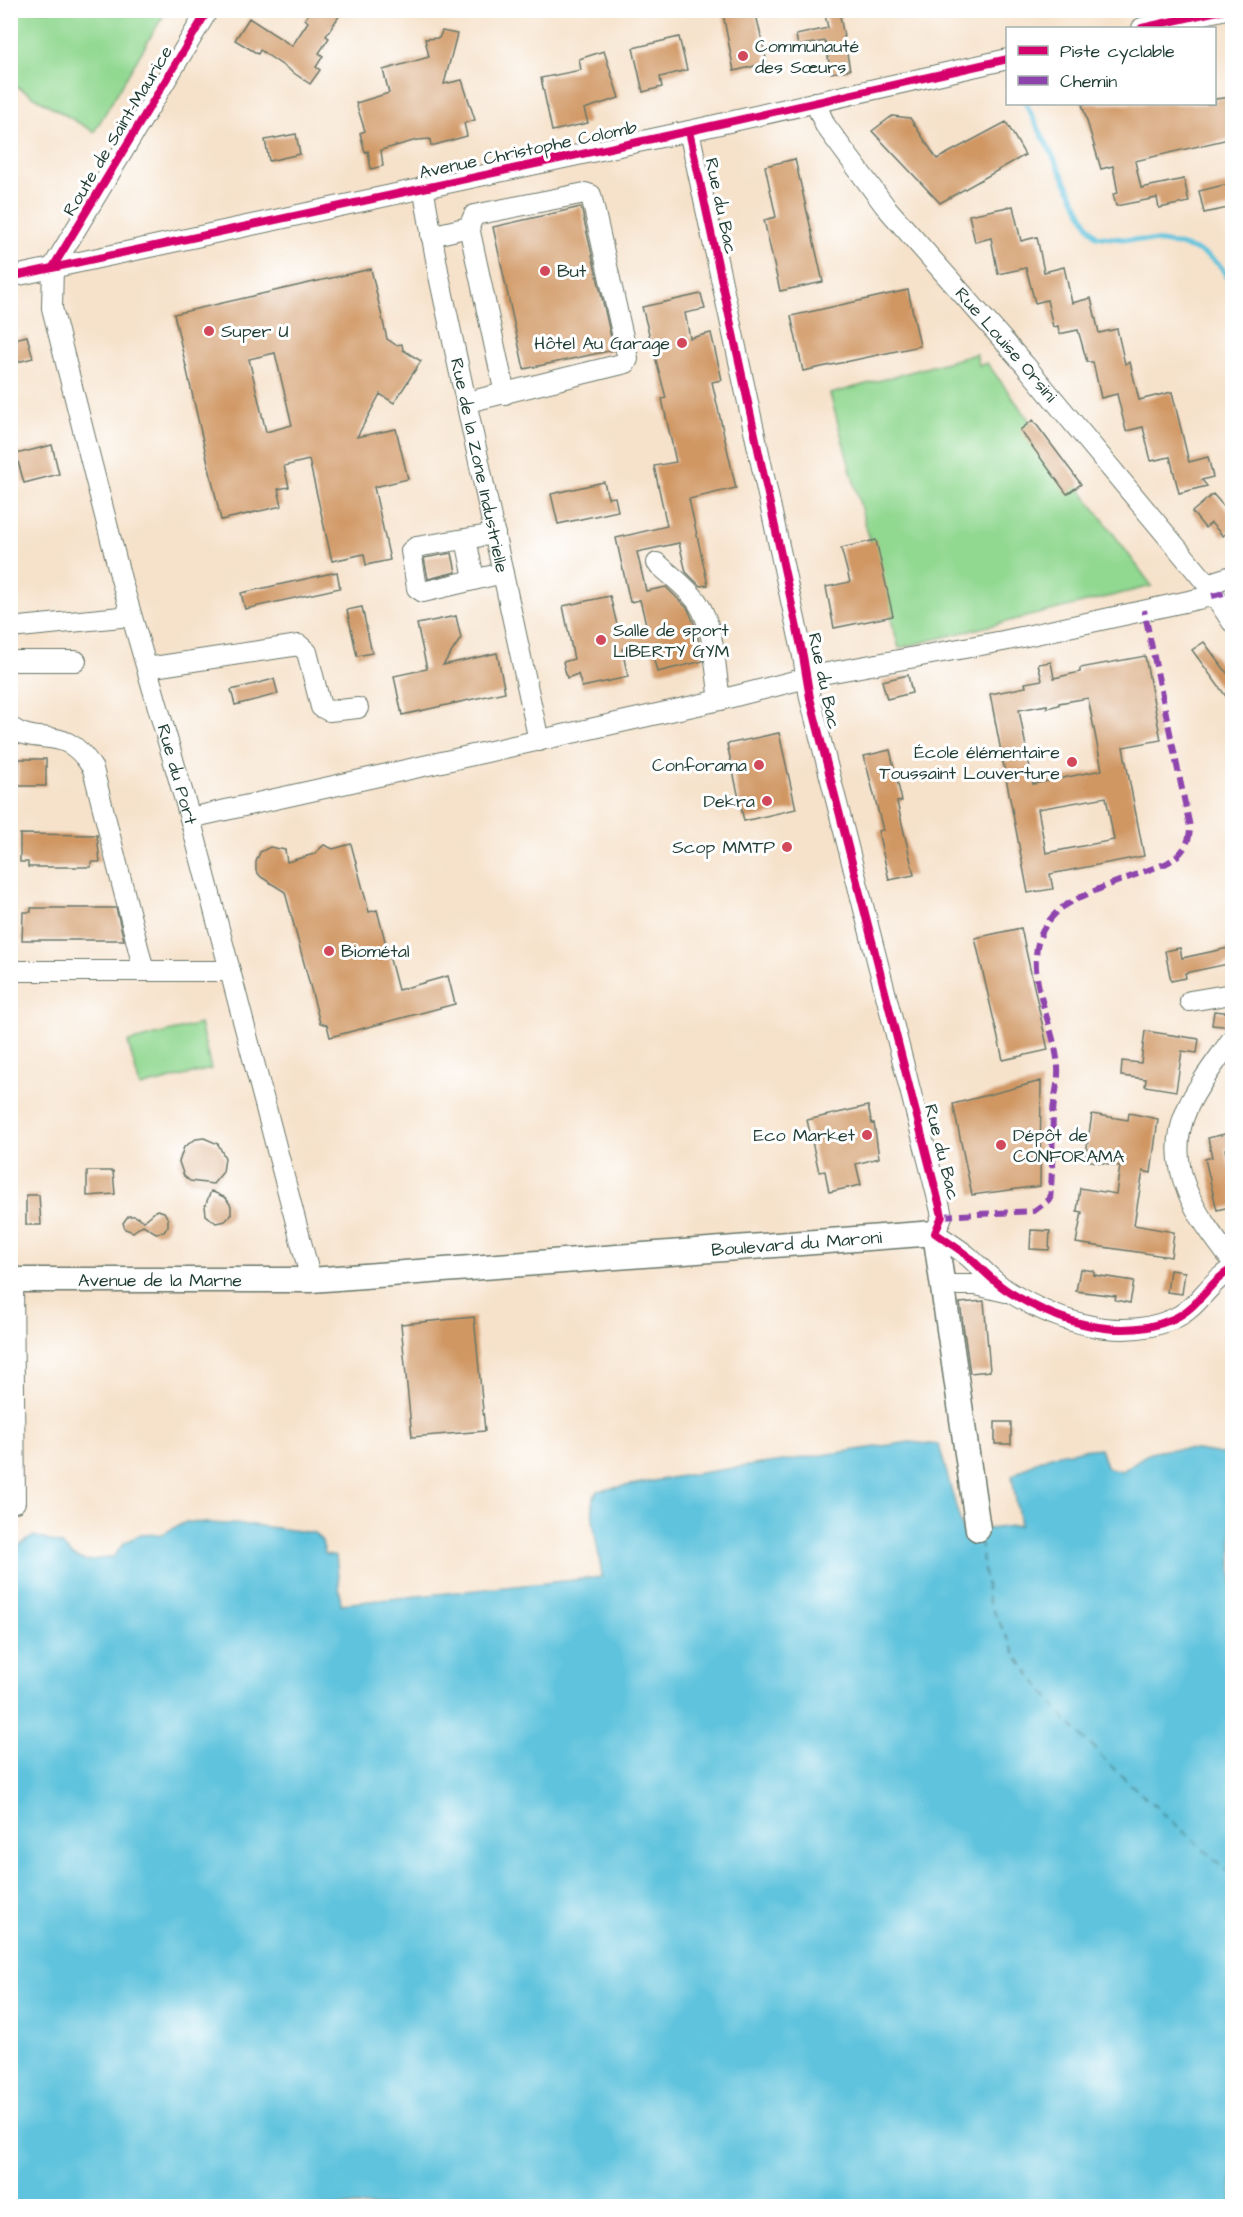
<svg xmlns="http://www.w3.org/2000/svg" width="1243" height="2217" viewBox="0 0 1243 2217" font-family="'Architects Daughter',sans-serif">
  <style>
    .green { fill: #91d891; stroke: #588a62; stroke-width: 1.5 }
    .water { fill: #5fc3dd; stroke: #3f8088; stroke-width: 1.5 }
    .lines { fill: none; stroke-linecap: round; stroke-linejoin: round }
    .stream { stroke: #5fc3dd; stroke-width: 5 }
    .ferry { stroke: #326567; stroke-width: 1.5; stroke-dasharray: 8 6; stroke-linecap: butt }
    .building { fill: #d09764; fill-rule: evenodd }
    .minor-casing { stroke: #6a7769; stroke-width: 22 }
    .major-casing { stroke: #6a7769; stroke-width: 27 }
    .minor { stroke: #fff; stroke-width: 20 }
    .major { stroke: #fff; stroke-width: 24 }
    .quiet { stroke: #8e44ad; stroke-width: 6; stroke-dasharray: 12 6; stroke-linecap: butt }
    .cycleway-casing { stroke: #fff; stroke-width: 11 }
    .cycleway { stroke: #d6006c; stroke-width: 8 }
    .poi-dot { fill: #d1495b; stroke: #fff; stroke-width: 2 }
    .labels { text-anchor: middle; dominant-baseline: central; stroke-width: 6; stroke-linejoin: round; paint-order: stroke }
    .poi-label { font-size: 18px; fill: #1f3d34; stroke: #fff; text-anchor: start }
    .street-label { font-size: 18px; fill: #1f3d34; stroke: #fff }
  </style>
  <rect width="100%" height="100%" fill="#fff"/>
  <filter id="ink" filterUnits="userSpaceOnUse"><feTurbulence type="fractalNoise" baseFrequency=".0167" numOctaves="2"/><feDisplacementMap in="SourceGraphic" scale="12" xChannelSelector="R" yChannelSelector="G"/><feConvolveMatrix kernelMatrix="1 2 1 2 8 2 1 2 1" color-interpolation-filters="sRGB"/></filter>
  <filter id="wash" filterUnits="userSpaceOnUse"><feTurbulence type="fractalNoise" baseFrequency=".008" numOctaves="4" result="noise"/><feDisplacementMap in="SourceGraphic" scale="24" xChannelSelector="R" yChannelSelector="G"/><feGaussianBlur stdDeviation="1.35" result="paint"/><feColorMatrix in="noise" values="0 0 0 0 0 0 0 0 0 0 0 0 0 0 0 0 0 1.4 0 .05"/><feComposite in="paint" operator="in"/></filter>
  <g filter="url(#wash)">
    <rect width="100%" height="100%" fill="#f6e2cb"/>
    <!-- green -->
    <path class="green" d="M 12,11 L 12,10 L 166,11 L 94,132 L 11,83 Z
      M 976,354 L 979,365 L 987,363 L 1152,586 L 899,648 L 830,394 Z
      M 200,1024 L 211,1069 L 140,1087 L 128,1042 Z"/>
    <!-- water -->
    <path class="water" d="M 910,1442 L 939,1445 L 963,1532 L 1020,1525 L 1012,1476 C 1044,1454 1062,1452 1100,1448 L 1106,1467 L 1122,1471 C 1131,1466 1141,1456 1151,1453 C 1178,1445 1206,1451 1232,1456 L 1232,2206 L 11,2206 L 10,1551 L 34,1536 L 62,1545 L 73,1556 L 85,1561 L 113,1557 L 125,1542 L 140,1535 L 162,1534 L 186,1522 L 252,1525 L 315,1533 L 322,1541 L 325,1554 L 336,1556 L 341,1604 L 602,1577 C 601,1556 585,1508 597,1491 L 687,1475 Z"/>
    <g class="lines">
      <!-- stream -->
      <path class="stream" d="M 1026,104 L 1087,223 L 1096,236 C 1136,243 1191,235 1221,267 C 1226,273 1229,282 1232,288"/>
      <!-- ferry -->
      <path class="ferry" d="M 980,1541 L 988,1600 L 1019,1660 L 1066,1720 L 1116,1771 L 1232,1875"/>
    </g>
    <g id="blocks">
      <!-- building -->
      <path class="building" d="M 311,10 L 343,10 L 326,36 L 329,38 L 319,53 L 323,56 L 316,67 L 320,70 L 310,84 L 260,50 L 258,54 L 235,40 L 249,18 L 292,46 L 308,22 L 305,19 Z
        M 736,10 L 755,10 L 767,63 L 734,71 L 723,14 Z
        M 824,10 L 839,10 L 850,70 L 831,73 L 825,41 L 798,46 L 796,35 L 828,28 Z
        M 442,31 L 457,34 L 444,84 L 462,80 L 475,120 L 464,123 L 467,136 L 431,146 L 430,139 L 417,140 L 381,150 L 383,166 L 371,169 L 368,151 L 365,152 L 360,133 L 365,131 L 356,103 L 389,93 L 383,70 L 429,57 L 425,39 L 439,38 Z
        M 679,37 L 687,70 L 660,77 L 662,87 L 643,92 L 633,48 Z
        M 604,51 L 619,98 L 584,109 L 588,123 L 552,131 L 541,78 L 581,70 L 579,59 Z
        M 1233,97 L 1233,138 L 1135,161 L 1141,188 L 1184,179 L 1189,202 L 1159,208 L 1157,198 L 1116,206 L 1113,194 L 1118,193 L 1113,166 L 1101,169 L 1082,104 L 1215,104 L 1215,99 Z
        M 892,116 L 910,118 L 937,159 L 1006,122 L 1025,155 L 940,203 L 872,131 Z
        M 296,134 L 300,154 L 269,161 L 265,140 Z
        M 795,159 L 823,282 L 780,291 L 764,220 L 776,217 L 765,166 Z
        M 1228,184 L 1233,207 L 1204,213 L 1199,191 Z
        M 1013,206 L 1021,241 L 1037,237 L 1044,272 L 1064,267 L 1072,303 L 1091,298 L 1099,333 L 1117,329 L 1125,364 L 1130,362 L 1139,400 L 1172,392 L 1189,462 L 1208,457 L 1213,477 L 1202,480 L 1207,486 L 1179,493 L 1170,457 L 1151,461 L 1143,427 L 1126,431 L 1117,394 L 1101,398 L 1093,362 L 1087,362 L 1078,330 L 1059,334 L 1058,326 L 1053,327 L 1047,300 L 1035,303 L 1026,268 L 998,274 L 991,238 L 975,242 L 969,215 Z
        M 581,207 L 614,350 L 524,369 L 493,227 Z
        M 371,269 L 387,339 L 396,345 L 402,344 L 403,350 L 421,361 L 394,403 L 380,394 L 357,437 L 396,429 L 408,479 L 374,487 L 390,560 L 366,565 L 364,554 L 332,561 L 309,460 L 284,466 L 289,487 L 278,489 L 282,506 L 221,520 L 174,314 ZM 275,353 L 292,425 L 266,432 L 249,359 Z
        M 908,290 L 920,346 L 803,371 L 791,316 Z
        M 701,294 L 705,309 L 685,313 L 690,338 L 711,333 L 722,380 L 712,382 L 736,488 L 689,499 L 708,585 L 700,586 L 686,572 L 679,543 L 637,552 L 646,591 L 666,587 L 688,609 L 696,628 L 703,661 L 657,672 L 650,643 L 622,649 L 628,677 L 582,687 L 578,674 L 567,678 L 563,662 L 574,659 L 563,606 L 610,596 L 619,633 L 647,628 L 640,600 L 630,602 L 616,538 L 667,526 L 654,466 L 676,462 L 662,399 L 666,398 L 642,307 Z
        M 27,336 L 33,358 L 10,364 L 10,340 Z
        M 1033,420 L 1081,484 L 1067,494 L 1020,430 Z
        M 52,445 L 59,474 L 24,483 L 16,454 Z
        M 604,482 L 608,498 L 615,497 L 618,511 L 558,524 L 551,494 Z
        M 1213,494 L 1233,517 L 1233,528 L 1223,536 L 1211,523 L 1205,528 L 1192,512 Z
        M 876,540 L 893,616 L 834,628 L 826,587 L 850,582 L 841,548 Z
        M 452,553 L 456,572 L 428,579 L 424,558 Z
        M 337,572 L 340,588 L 245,609 L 241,593 Z
        M 362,607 L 372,653 L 357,656 L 347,610 Z
        M 456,616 L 461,638 L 443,665 L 497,653 L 505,692 L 402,715 L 394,676 L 427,669 L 417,624 Z
        M 1204,642 L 1233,681 L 1233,706 L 1192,650 Z
        M 1145,656 L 1161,740 L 1123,747 L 1144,856 L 1050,874 L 1053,889 L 1028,893 L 990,694 L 1026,687 L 1025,683 L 1042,680 L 1038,664 L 1051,662 L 1054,678 L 1080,672 L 1080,668 ZM 1088,698 L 1102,770 L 1033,784 L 1019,710 L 1047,705 L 1047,708 L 1059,705 L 1059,703 ZM 1106,797 L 1114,840 L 1046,853 L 1038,809 Z
        M 908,675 L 912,693 L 887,699 L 882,681 Z
        M 274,679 L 278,694 L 235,705 L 231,690 Z
        M 779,733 L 796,809 L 744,821 L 727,744 Z
        M 890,750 L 902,801 L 897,802 L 914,875 L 889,880 L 878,831 L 883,830 L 864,756 Z
        M 19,759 L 46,759 L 46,786 L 18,786 Z
        M 20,834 L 97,835 L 100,862 L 91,862 L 91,867 L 28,867 L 28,862 L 20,862 Z
        M 351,844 L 369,912 L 377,910 L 398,990 L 448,976 L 455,1004 L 330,1037 L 327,1025 L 320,1023 L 285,892 L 261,877 L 256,871 L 256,862 L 260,852 L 270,847 L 285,850 L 287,862 L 314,854 L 324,845 L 333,849 Z
        M 31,908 L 116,908 L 124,940 L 22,940 L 23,912 L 31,912 Z
        M 1021,928 L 1048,1050 L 1003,1060 L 975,938 Z
        M 1233,947 L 1233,963 L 1185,973 L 1186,978 L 1171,981 L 1165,951 L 1180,948 L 1182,958 Z
        M 1214,1011 L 1233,1013 L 1233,1027 L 1212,1025 Z
        M 1145,1031 L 1199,1039 L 1197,1053 L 1182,1051 L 1176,1091 L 1145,1086 L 1146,1079 L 1121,1076 L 1122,1061 L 1141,1063 Z
        M 1041,1081 L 1040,1186 L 972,1195 L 953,1104 Z
        M 868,1106 L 872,1124 L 874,1123 L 879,1158 L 856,1164 L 861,1185 L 829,1192 L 825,1171 L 819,1172 L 807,1120 Z
        M 1129,1113 L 1158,1119 L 1151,1173 L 1143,1171 L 1134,1225 L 1174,1232 L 1171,1257 L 1076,1243 L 1082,1212 L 1077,1211 L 1080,1188 L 1116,1194 L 1120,1166 L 1085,1160 L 1092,1114 L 1128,1120 Z
        M 1229,1133 L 1233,1147 L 1225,1149 L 1233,1180 L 1233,1206 L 1217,1210 L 1205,1159 L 1212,1157 L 1208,1138 Z
        M 204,1138 L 218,1144 L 225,1158 L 223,1172 L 213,1184 L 190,1181 L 184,1176 L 179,1162 L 184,1147 L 196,1139 Z
        M 87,1171 L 113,1171 L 115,1194 L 87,1196 Z
        M 211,1191 L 226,1198 L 231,1206 L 231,1215 L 225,1221 L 216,1223 L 206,1215 L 205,1206 Z
        M 26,1195 L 39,1195 L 41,1225 L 26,1225 Z
        M 157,1210 L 164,1212 L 168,1219 L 168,1226 L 164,1232 L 156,1233 L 143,1225 L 133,1232 L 125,1229 L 123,1223 L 128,1216 L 135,1216 L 144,1221 Z
        M 1031,1230 L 1050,1231 L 1049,1250 L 1030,1249 Z
        M 1080,1269 L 1094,1271 L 1094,1275 L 1134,1281 L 1130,1303 L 1115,1300 L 1116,1296 L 1076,1291 Z
        M 1170,1270 L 1185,1272 L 1182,1294 L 1167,1292 Z
        M 984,1301 L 990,1371 L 970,1373 L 960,1303 Z
        M 474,1317 L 485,1431 L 412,1437 L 401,1324 Z
        M 995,1422 L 1011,1422 L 1011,1444 L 995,1444 Z"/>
    </g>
  </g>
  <g filter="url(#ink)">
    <use href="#blocks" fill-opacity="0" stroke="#6a7769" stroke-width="1.5"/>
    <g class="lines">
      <!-- minor casing -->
      <g class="minor-casing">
        <g id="minor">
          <path id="s1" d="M 208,10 L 53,267 L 52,308 L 121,579 L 190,818 L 311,1280"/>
          <path d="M 1142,28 L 1222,10"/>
          <path id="s2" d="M 815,102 L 825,125 L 885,206 L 1025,365 L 1207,584 L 1232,622"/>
          <path d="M 689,131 L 803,656 L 810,698 L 939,1203 L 942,1216 L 935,1233 C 946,1241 958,1248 969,1257 C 982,1269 995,1284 1011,1293 C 1058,1322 1120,1342 1173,1319 C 1199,1308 1209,1281 1232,1269"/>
          <path id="s3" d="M 423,187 L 439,276 L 539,741"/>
          <path d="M 469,227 L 505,394"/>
          <path d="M 431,236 L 469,227 L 474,215 L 585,193 L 591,195 L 628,359 L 626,363 L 468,402"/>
          <path d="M 10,277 L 689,131 L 1008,59"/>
          <path d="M 495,534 L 416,547 L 411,551 L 417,588 L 423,592 L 503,573"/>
          <path d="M 466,539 L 474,579"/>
          <path d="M 657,563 C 670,575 688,588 698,603 C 715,629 715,669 720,700"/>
          <path d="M 1207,584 L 1232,576"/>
          <path d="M 10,628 L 131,616"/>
          <path d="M 10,661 L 76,661"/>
          <path d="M 147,668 L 299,645 L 307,652 L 321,707 L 329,711 L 358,708"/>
          <path d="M 10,727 C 40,748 65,722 93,769 L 144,971"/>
          <path d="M 190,818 L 720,700 L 822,674 L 1003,641 L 1212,596"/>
          <path d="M 10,971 L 229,971"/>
          <path d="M 1190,1001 L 1232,994"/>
          <path d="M 1232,1039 C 1217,1061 1198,1084 1187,1109 C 1161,1168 1198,1217 1232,1261"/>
          <path d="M 13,1280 L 15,1502"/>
          <path d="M 944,1285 L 976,1285 L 1006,1292"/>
        </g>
      </g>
      <!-- major casing -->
      <g class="major-casing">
        <g id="major">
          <path id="s4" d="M 10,1280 L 311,1280 L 935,1233 L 978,1529"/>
        </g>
      </g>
      <!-- minor -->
      <use href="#minor" class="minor"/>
      <!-- major -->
      <use href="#major" class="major"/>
      <!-- quiet -->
      <path class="quiet" d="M 1212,596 L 1232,591
        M 942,1216 L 1034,1211 L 1050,1199 C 1053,1171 1052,1141 1053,1112 C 1054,1097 1059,1082 1058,1067 C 1054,1015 1010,955 1058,911 C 1075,895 1142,873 1167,863 C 1181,855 1190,845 1190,827 L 1144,610"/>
      <!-- cycleway casing -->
      <g class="cycleway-casing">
        <path id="cycleway" d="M 1142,28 L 1222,10
          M 689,131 L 803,656 L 810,698 L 939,1203 L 942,1216 L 935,1233 C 946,1241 958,1248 969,1257 C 982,1269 995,1284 1011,1293 C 1058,1322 1120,1342 1173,1319 C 1199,1308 1209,1281 1232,1269
          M 53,267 L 208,10
          M 10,277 L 689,131 L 1008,59"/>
      </g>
      <!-- cycleway -->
      <use href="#cycleway" class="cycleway"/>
    </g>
  </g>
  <!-- markers -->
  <g class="poi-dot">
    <circle cx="743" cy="56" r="6"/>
    <circle cx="545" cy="271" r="6"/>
    <circle cx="209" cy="331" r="6"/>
    <circle cx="682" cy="343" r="6"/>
    <circle cx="601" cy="640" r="6"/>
    <circle cx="1072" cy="762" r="6"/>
    <circle cx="759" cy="765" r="6"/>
    <circle cx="767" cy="801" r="6"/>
    <circle cx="787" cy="847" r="6"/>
    <circle cx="329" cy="951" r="6"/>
    <circle cx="867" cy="1135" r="6"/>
    <circle cx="1001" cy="1145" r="6"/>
  </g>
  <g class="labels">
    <!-- poi labels -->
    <g class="poi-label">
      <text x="755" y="46">Communauté<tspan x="755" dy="21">des Sœurs</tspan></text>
      <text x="557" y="271">But</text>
      <text x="221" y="331">Super U</text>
      <text x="670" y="343" text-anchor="end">Hôtel Au Garage</text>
      <text x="613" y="630">Salle de sport<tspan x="613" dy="21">LIBERTY GYM</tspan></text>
      <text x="1060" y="752" text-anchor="end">École élémentaire<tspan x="1060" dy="21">Toussaint Louverture</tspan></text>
      <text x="747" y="765" text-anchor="end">Conforama</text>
      <text x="755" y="801" text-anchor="end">Dekra</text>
      <text x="775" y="847" text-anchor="end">Scop MMTP</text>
      <text x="341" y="951">Biométal</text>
      <text x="855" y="1135" text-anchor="end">Eco Market</text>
      <text x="1013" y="1135">Dépôt de<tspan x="1013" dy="21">CONFORAMA</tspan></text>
    </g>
    <!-- street labels -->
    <g class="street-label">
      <text transform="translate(118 131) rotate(-59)">Route de Saint-Maurice</text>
      <text transform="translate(528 150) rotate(-12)">Avenue Christophe Colomb</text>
      <text transform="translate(721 206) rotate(78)">Rue du Bac</text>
      <text stroke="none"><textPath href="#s2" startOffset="310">Rue Louise Orsini</textPath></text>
      <text stroke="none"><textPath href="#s3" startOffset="284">Rue de la Zone Industrielle</textPath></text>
      <text transform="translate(824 681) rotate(78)">Rue du Bac</text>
      <text stroke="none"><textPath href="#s1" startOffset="824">Rue du Port</textPath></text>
      <text transform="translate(942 1152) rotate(76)">Rue du Bac</text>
      <text stroke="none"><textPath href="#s4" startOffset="788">Boulevard du Maroni</textPath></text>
      <text stroke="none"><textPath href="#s4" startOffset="150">Avenue de la Marne</textPath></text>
    </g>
  </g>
  <!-- margin -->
  <rect width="1243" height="2217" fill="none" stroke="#fff" stroke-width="36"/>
  <!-- legend -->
  <rect x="1006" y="27" width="210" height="78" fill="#ffffff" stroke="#a5b1ae" stroke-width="1.5"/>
  <rect x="1018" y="46" width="30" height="9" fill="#d6006c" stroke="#a5b1ae" stroke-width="1.5"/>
  <text x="1060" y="57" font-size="18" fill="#1f3d34">Piste cyclable</text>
  <rect x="1018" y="76" width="30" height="9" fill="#8e44ad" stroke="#a5b1ae" stroke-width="1.5"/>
  <text x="1060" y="87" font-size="18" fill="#1f3d34">Chemin</text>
</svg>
